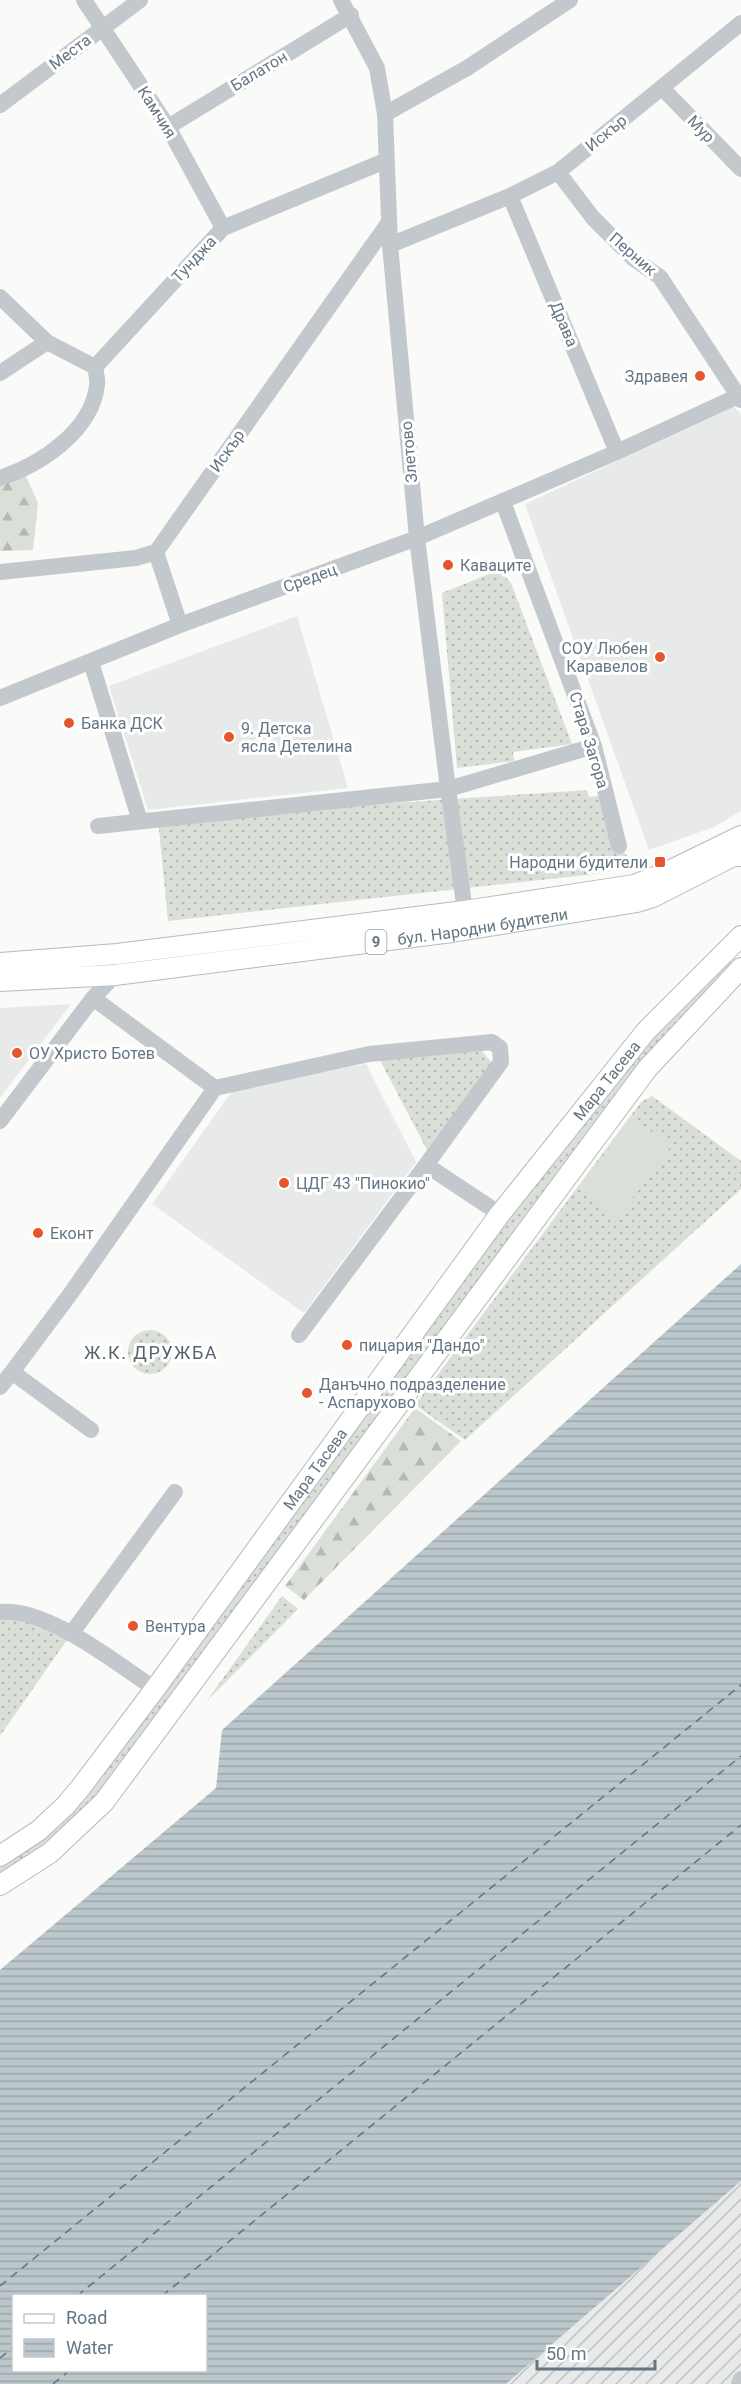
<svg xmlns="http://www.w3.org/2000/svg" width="741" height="2384" viewBox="0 0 741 2384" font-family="Roboto,sans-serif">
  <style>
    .built { fill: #e8e9e9 }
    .industrial { fill: url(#industrial-furrows) }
    .grass { fill: url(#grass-dots) }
    .forest { fill: url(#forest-firs) }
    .garden { fill: #dadfd7 }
    .water { fill: url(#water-rules); fill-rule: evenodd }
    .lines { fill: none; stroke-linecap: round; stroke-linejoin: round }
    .ferry { stroke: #60757c; stroke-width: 1.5; stroke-dasharray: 8 6; stroke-linecap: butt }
    .major-casing { stroke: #b5babe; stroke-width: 22 }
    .minor { stroke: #c3c8cc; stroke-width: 16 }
    .major { stroke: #fff; stroke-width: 20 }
    .poi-dot { fill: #e4572e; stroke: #fff; stroke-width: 2 }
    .labels { text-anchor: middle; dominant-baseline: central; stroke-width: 6; stroke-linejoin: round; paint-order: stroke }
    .shield { fill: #fff; stroke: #939fa8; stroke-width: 1.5 }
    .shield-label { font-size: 15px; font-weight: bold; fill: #657683 }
    .street-label { font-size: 16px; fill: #657683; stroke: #fff }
    .poi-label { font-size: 16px; fill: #657683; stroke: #fff; text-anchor: start }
    .neighbourhood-label { font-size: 18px; letter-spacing: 1.5px; fill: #57646e; stroke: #fff }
  </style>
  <defs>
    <pattern id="industrial-furrows" width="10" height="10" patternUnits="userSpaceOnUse" patternTransform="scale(1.5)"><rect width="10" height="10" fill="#e8e9e9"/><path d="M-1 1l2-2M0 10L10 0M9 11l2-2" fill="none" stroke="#c0c1c2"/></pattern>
    <pattern id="grass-dots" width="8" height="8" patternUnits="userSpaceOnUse" patternTransform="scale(1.5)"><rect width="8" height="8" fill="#dadfd7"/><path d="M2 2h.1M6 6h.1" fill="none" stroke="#b4b9b4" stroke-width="1.8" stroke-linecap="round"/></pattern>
    <pattern id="forest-firs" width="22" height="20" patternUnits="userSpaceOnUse" patternTransform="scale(1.5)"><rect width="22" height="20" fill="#dadfd7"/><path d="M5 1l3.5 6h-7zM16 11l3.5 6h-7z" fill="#b4b9b4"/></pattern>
    <pattern id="water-rules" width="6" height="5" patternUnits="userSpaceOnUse" patternTransform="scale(1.5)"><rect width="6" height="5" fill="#bbc7cb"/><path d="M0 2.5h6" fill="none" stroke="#9ca6aa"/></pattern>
  </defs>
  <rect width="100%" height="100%" fill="#fafaf8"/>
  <!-- built -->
  <path class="built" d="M 734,407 L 741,414 L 741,811 L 714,827 L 649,850 L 525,504 Z
    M 297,616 L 348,788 L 148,810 L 109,686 Z
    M 71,1004 L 0,1098 L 0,1008 Z
    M 366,1064 L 416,1162 L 304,1313 L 152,1204 L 235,1087 Z"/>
  <!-- industrial -->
  <path class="industrial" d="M 741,2181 L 741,2384 L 506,2384 Z"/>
  <!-- grass -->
  <path class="grass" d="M 499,570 L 511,583 L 572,744 L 513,752 L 514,761 L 457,768 L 442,593 Z
    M 587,790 L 589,797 L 606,795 L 619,846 L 636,867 L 586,875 L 168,921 L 158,819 Z
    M 724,954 L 739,970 L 662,1050 L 97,1796 L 48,1845 L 0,1877 L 0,1856 L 38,1831 L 500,1214 Z
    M 482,1051 L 492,1063 L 427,1150 L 380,1060 Z
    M 652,1096 L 741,1161 L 741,1189 L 465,1440 L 415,1405 L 641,1102 Z
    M128 1352a22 22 0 1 1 44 0a22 22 0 1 1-44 0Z
    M 282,1596 L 298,1609 L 206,1702 L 216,1688 Z
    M 0,1612 L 71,1634 L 0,1736 Z"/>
  <!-- forest -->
  <path class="forest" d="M 24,472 L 38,503 L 33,550 L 0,551 L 0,485 Z
    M 415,1408 L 461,1441 L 304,1600 L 285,1586 Z"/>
  <!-- garden -->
  <path class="garden" d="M 632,1117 L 671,1146 L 618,1218 L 578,1189 Z"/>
  <!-- water -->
  <path class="water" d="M 741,1264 L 741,2181 L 506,2384 L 0,2384 L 0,1970 L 216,1788 L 222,1730 ZM 14,2296 L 206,2296 L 206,2370 L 14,2370 Z"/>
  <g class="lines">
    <!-- ferry -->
    <path class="ferry" d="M 0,2286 L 741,1685
      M 77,2296 L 741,1756
      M 162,2296 L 741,1825
      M 0,2358 L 14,2347
      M 53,2384 L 70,2370"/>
    <!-- major casing -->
    <g class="major-casing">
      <g id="major">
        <path d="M 0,963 L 117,954 L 465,911 L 634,885 L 665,873 L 741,836"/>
        <path id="s1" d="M 0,981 L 115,975 L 452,932 L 637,902 L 653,897 L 733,856 L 741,856"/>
        <path id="s2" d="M 0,1856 L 38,1831 L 65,1806 L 81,1787 L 155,1689 L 500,1214 L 646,1031 L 741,936"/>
        <path d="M 0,1885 L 50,1853 L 104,1802 L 647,1069 L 741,968"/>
      </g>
    </g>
    <!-- minor -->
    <path class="minor" d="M 84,0 L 168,127 L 223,228
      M 341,0 L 377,68 L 385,114 L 390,245 L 417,538 L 448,789 L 465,911
      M 662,88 L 741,169
      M 0,105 L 140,0
      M 385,114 L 467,68 L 570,0
      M 168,127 L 351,15
      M 558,172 L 593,218 L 634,259 L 660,277 L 741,400
      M 510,196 L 617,452
      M 390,245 L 510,196 L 558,172 L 741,23
      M 0,297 L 47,342 L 95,367
      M 95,367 L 223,228 L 385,161
      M 0,373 L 47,342
      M 0,478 C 40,465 92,431 97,385 C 98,380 96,373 95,367
      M 503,502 L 594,746 L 619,846
      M 156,552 L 180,625
      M 0,572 L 136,558 L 156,552 L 389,222
      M 91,662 L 140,821
      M 0,698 L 180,625 L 417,538 L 617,452 L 738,396
      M 98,826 L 448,789 L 594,746
      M 93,998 L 215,1088
      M 0,1121 L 93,998 L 115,975 L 116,967
      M 299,1335 L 426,1165
      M 0,1387 L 12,1372
      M 91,1430 L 12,1372 L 71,1293 L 215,1088 L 369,1054 L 492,1042 L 500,1048 L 501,1062 L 426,1165 L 500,1214
      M 0,1612 C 47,1607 116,1663 155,1689
      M 71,1634 L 175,1492
      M 739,2384 L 741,2379"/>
    <!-- major -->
    <use href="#major" class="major"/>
  </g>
  <!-- markers -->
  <g class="poi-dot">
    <circle cx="700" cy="376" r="6"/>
    <circle cx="448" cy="565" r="6"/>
    <circle cx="660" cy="657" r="6"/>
    <circle cx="69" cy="723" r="6"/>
    <circle cx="229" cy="737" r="6"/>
    <rect x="654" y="856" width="12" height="12" rx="3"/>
    <circle cx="17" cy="1053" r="6"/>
    <circle cx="284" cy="1183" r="6"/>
    <circle cx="38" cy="1233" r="6"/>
    <circle cx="347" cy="1345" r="6"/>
    <circle cx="307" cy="1393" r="6"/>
    <circle cx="133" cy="1626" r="6"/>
  </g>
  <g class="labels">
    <!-- shield labels -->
    <rect class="shield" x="365.5" y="930" width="21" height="24" rx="4.5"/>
    <g class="shield-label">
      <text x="376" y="942">9</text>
    </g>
    <!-- street labels -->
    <g class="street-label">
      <text transform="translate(70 52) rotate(-37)">Места</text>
      <text transform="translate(259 71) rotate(-31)">Балатон</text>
      <text transform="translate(157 112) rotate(58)">Камчия</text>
      <text transform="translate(701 129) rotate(46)">Мур</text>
      <text transform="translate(606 133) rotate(-39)">Искър</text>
      <text transform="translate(633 254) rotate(41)">Перник</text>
      <text transform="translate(194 259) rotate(-47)">Тунджа</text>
      <text transform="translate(564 324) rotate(67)">Драва</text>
      <text transform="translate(227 451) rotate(-55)">Искър</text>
      <text transform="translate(409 452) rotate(-95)">Злетово</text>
      <text transform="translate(310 578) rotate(-20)">Средец</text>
      <text transform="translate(589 740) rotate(73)">Стара Загора</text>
      <text stroke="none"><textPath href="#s1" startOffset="486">бул. Народни будители</textPath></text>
      <text stroke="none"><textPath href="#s2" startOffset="988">Мара Тасева</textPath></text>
      <text stroke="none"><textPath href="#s2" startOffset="502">Мара Тасева</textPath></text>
    </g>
    <!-- poi labels -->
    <g class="poi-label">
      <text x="688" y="376" text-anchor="end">Здравея</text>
      <text x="460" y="565">Каваците</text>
      <text x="648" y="648" text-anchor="end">СОУ Любен<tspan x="648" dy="18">Каравелов</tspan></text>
      <text x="81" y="723">Банка ДСК</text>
      <text x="241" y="728">9. Детска<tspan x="241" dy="18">ясла Детелина</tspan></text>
      <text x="648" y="862" text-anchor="end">Народни будители</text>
      <text x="29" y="1053">ОУ Христо Ботев</text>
      <text x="296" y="1183">ЦДГ 43 "Пинокио"</text>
      <text x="50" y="1233">Еконт</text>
      <text x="359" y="1345">пицария "Дандо"</text>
      <text x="319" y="1384">Данъчно подразделение<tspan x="319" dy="18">- Аспарухово</tspan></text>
      <text x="145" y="1626">Вентура</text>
    </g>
    <!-- neighbourhood labels -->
    <g class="neighbourhood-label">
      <text x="151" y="1352">Ж.К. ДРУЖБА</text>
    </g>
  </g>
  <!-- legend -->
  <rect x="12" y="2294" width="195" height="78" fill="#ffffff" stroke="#c1c8cd" stroke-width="1.5"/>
  <rect x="24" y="2314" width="30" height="9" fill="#ffffff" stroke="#c1c8cd" stroke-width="1.5"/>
  <text x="66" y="2324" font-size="18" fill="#657683">Road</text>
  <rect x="24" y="2339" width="30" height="18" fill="url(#water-rules)" stroke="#c1c8cd" stroke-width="1.5"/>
  <text x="66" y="2354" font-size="18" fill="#657683">Water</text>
  <!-- scale -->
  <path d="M537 2360v9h118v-9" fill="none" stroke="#657683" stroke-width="3"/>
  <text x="546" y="2360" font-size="18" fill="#657683" stroke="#ffffff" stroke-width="4.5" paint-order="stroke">50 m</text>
</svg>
